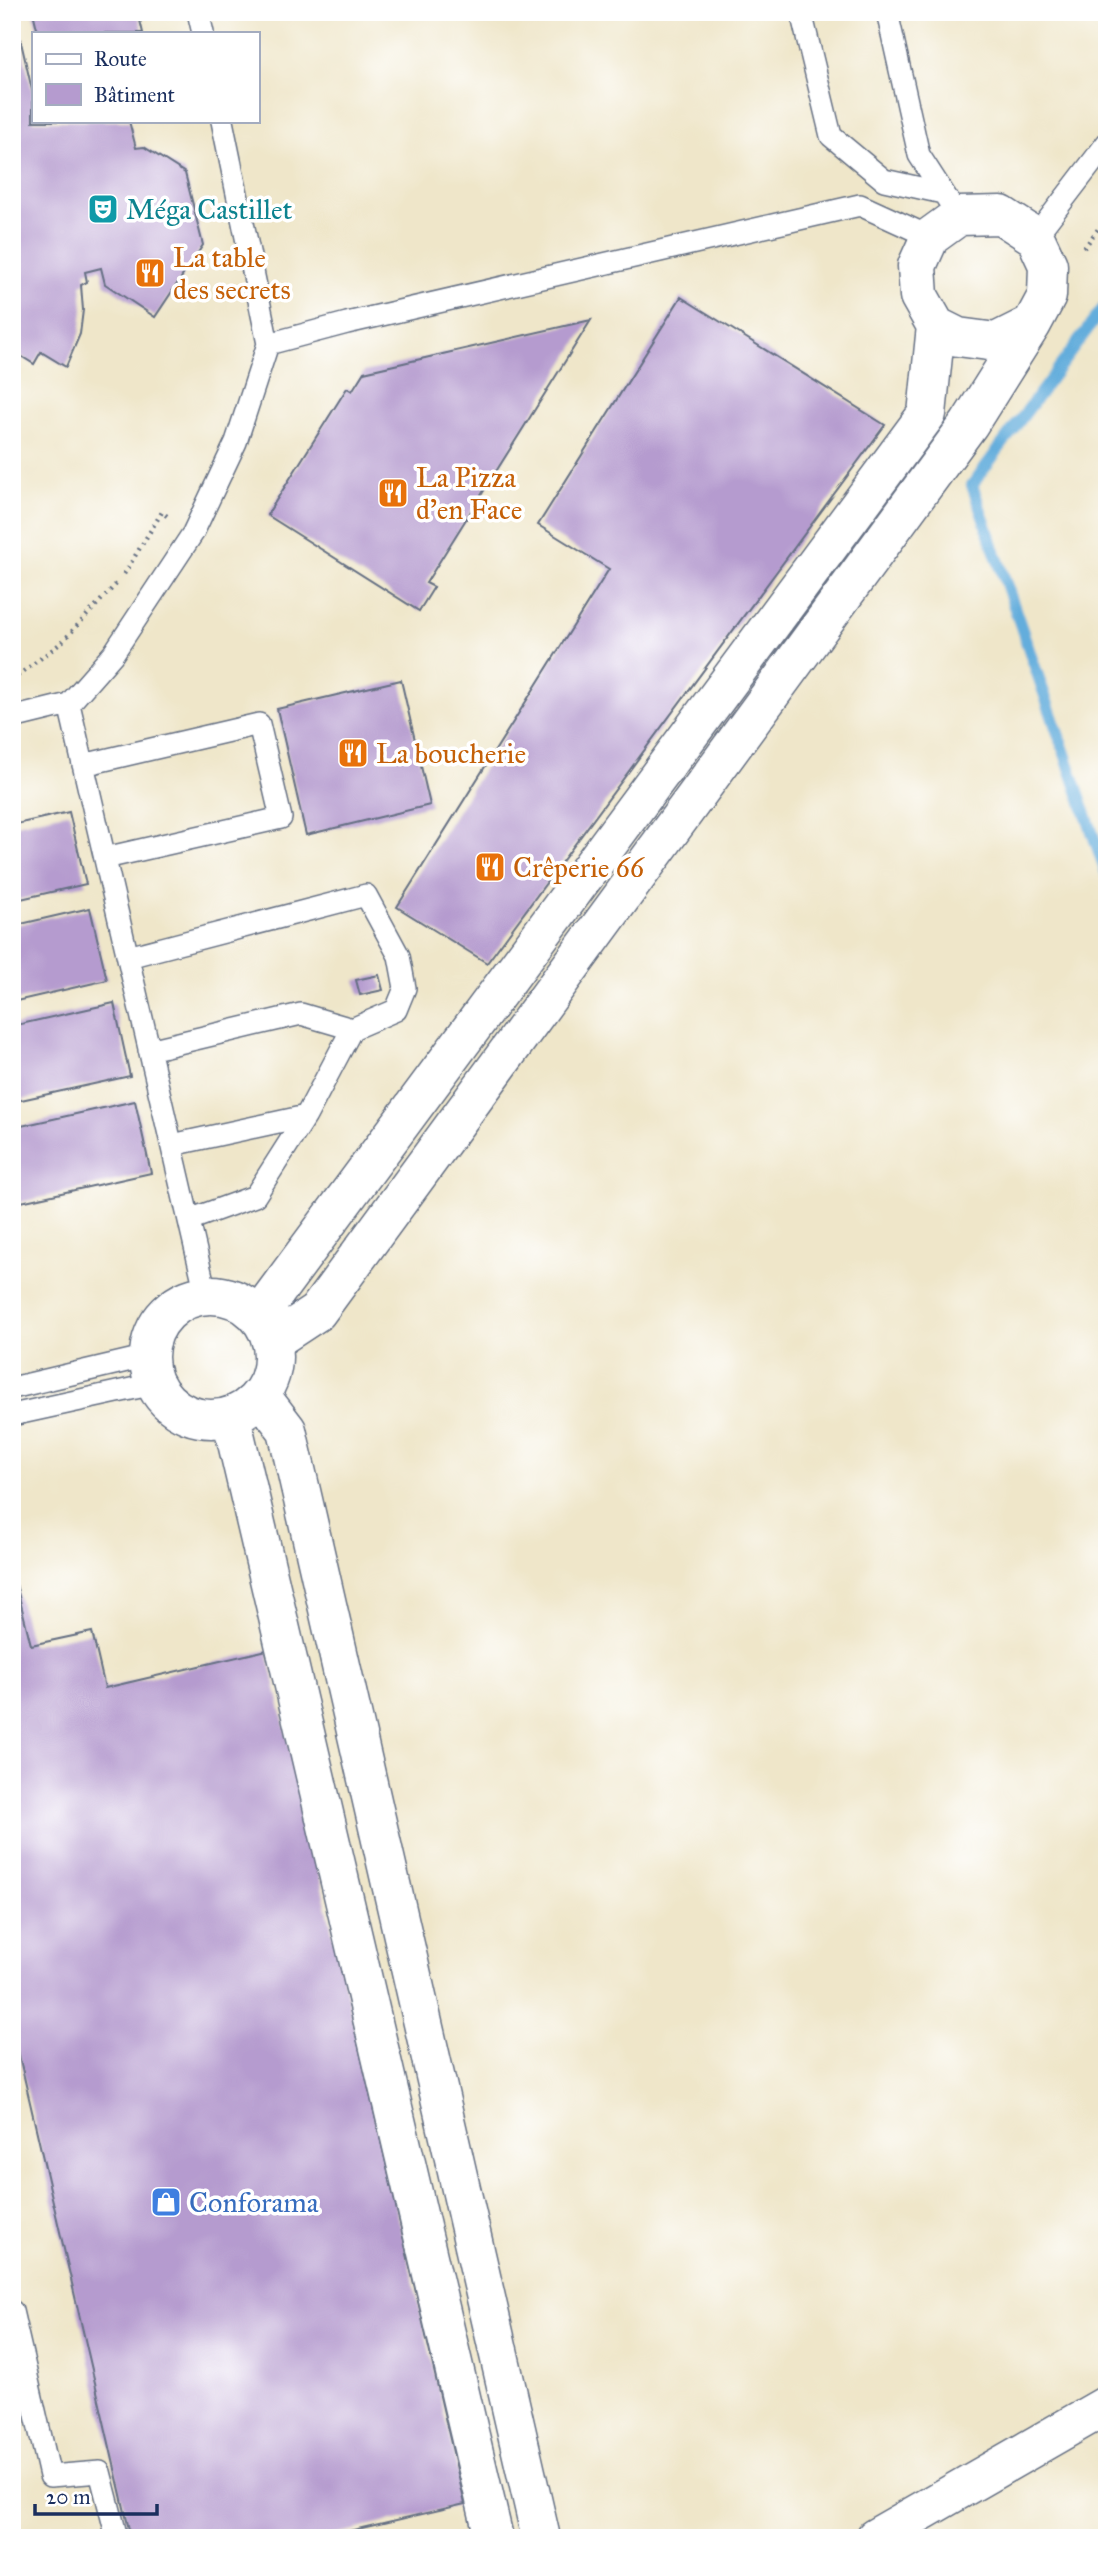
<svg xmlns="http://www.w3.org/2000/svg" width="1119" height="2550" viewBox="0 0 1119 2550" font-family="'IM FELL Great Primer',serif">
  <style>
    .lines { fill: none; stroke-linecap: round; stroke-linejoin: round }
    .stream { stroke: #64addc; stroke-width: 12 }
    .building { fill: #b59bcf }
    .lane-casing { stroke: #656f83; stroke-width: 24 }
    .street-casing { stroke: #656f83; stroke-width: 41 }
    .path { stroke: #656f83; stroke-width: 4.5; stroke-dasharray: 2 5; stroke-linecap: butt }
    .lane { stroke: #fff; stroke-width: 21 }
    .street { stroke: #fff; stroke-width: 38 }
    .labels { text-anchor: middle; dominant-baseline: central; stroke-width: 7; stroke-linejoin: round; paint-order: stroke }
    .culture-label { font-size: 28px; fill: #0d838f; stroke: #fff; text-anchor: start }
    .food-label { font-size: 28px; fill: #c56008; stroke: #fff; text-anchor: start }
    .shop-label { font-size: 28px; fill: #366cbe; stroke: #fff; text-anchor: start }
  </style>
  <rect width="100%" height="100%" fill="#fff"/>
  <filter id="ink" filterUnits="userSpaceOnUse"><feTurbulence type="fractalNoise" baseFrequency=".0143" numOctaves="2"/><feDisplacementMap in="SourceGraphic" scale="14" xChannelSelector="R" yChannelSelector="G"/><feConvolveMatrix kernelMatrix="1 2 1 2 8 2 1 2 1" color-interpolation-filters="sRGB"/></filter>
  <filter id="wash" filterUnits="userSpaceOnUse"><feTurbulence type="fractalNoise" baseFrequency=".00686" numOctaves="4" result="noise"/><feDisplacementMap in="SourceGraphic" scale="28" xChannelSelector="R" yChannelSelector="G"/><feGaussianBlur stdDeviation="1.57" result="paint"/><feColorMatrix in="noise" values="0 0 0 0 0 0 0 0 0 0 0 0 0 0 0 0 0 1.4 0 .05"/><feComposite in="paint" operator="in"/></filter>
  <g filter="url(#wash)">
    <rect width="100%" height="100%" fill="#efe6c9"/>
    <g class="lines">
      <!-- stream -->
      <path class="stream" d="M 1107,303 L 972,485 L 1107,875"/>
    </g>
    <g id="blocks">
      <!-- building -->
      <path class="building" d="M 12,12 L 14,12 L 33,94 L 33,121 L 129,121 L 136,148 L 144,147 L 185,173 L 203,245 L 155,317 L 105,284 L 101,268 L 85,272 L 87,282 L 81,285 L 83,310 L 80,334 L 66,367 L 41,352 L 34,364 L 16,353 L 12,359 Z
        M 33,12 L 138,12 L 143,33 L 38,33 Z
        M 681,297 L 885,425 L 487,963 L 397,907 L 609,569 L 538,525 Z
        M 591,320 L 426,583 L 434,587 L 419,611 L 267,515 L 347,388 L 352,391 L 364,372 Z
        M 401,680 L 430,805 L 306,835 L 277,709 Z
        M 69,812 L 86,884 L 12,901 L 12,825 Z
        M 90,908 L 107,980 L 12,1002 L 12,926 Z
        M 379,975 L 383,990 L 360,995 L 356,980 Z
        M 114,1003 L 130,1076 L 12,1102 L 12,1026 Z
        M 135,1101 L 151,1173 L 12,1204 L 12,1128 Z
        M 12,1568 L 31,1645 L 92,1632 L 105,1688 L 267,1650 L 465,2504 L 319,2538 L 131,2538 L 12,2025 Z"/>
    </g>
  </g>
  <g filter="url(#ink)">
    <use href="#blocks" fill-opacity="0" stroke="#656f83" stroke-width="2"/>
    <g class="lines">
      <!-- lane casing -->
      <g class="lane-casing">
        <path id="lane" d="M 198,12 L 203,33
          M 801,12 L 831,136 L 884,180 L 943,193
          M 887,12 L 919,155 L 948,200
          M 222,121 L 268,344
          M 1035,237 L 1107,143
          M 69,704 L 206,1294
          M 12,718 L 69,704 L 113,654 L 193,533 L 236,442 L 268,344 L 347,323 L 860,205 L 930,237
          M 83,765 L 259,724 L 281,818 L 105,858
          M 128,957 L 366,895 L 399,956 L 405,988 L 396,1010 L 352,1029 L 301,1014 L 149,1050
          M 172,1145 L 306,1116 L 352,1029
          M 189,1220 L 255,1196 L 306,1116
          M 12,1388 L 148,1356
          M 12,1415 L 154,1384
          M 12,2311 L 50,2476 L 100,2472 L 117,2538"/>
      </g>
      <!-- street casing -->
      <g class="street-casing">
        <path id="street" d="M149 1357a62 62 0 1 1 124 0a62 62 0 1 1-124 0Z
          M 259,1315 L 927,414 L 936,326
          M 273,1341 L 317,1312 L 969,424 L 1032,324 L 1047,296 L 1048,265 L 1035,237 L 1001,215 L 959,216 L 930,237 L 917,266 L 919,296 L 936,326 L 958,337 L 996,342 L 1032,324
          M 261,1396 L 287,1430 L 541,2538
          M 231,1417 L 494,2538
          M 875,2538 L 1107,2405"/>
      </g>
      <!-- path -->
      <path class="path" d="M 1084,248 L 1107,217
        M 124,574 L 162,512 L 167,516
        M 12,680 L 61,643 L 119,581"/>
      <!-- lane -->
      <use href="#lane" class="lane"/>
      <!-- street -->
      <use href="#street" class="street"/>
    </g>
  </g>
  <!-- icons -->
  <defs>
    <g id="theatre-square" transform="scale(1.575)"><rect x="-9" y="-9" width="18" height="18" rx="4" fill="#0f9aa8" stroke="#fff"/><path d="M-5-5.5Q0-4 5-5.5V0Q5 5 0 6Q-5 5-5 0ZM-3.3-2.5H-1v1.5H-3.3ZM1-2.5H3.3v1.5H1ZM-2.8 1Q0 5.5 2.8 1Z" fill="#fff"/></g>
    <g id="restaurant-square" transform="scale(1.575)"><rect x="-9" y="-9" width="18" height="18" rx="4" fill="#e8710a" stroke="#fff"/><path d="M-5-6h1v4h1v-4h1v4h1v-4h1v5L-1.5 .5V6h-2V.5L-5-1ZM5-6V6H3V1.5H1.5Q1.5-4 5-6Z" fill="#fff"/></g>
    <g id="shop-square" transform="scale(1.575)"><rect x="-9" y="-9" width="18" height="18" rx="4" fill="#3f7fe0" stroke="#fff"/><path d="M-5-2.5h2.3a2.7 3.5 0 0 1 5.4 0H5L5.5 6h-11ZM-1.5-2.5h3a1.5 2.3 0 0 0-3 0Z" fill="#fff"/></g>
  </defs>
  <g fill-rule="evenodd">
    <use href="#theatre-square" x="103" y="209"/>
    <use href="#restaurant-square" x="150" y="273"/>
    <use href="#restaurant-square" x="393" y="493"/>
    <use href="#restaurant-square" x="353" y="753"/>
    <use href="#restaurant-square" x="490" y="867"/>
    <use href="#shop-square" x="166" y="2202"/>
  </g>
  <g class="labels">
    <!-- culture labels -->
    <g class="culture-label">
      <text x="126" y="209">Méga Castillet</text>
    </g>
    <!-- food labels -->
    <g class="food-label">
      <text x="173" y="257">La table<tspan x="173" dy="32">des secrets</tspan></text>
      <text x="416" y="477">La Pizza<tspan x="416" dy="32">d'en Face</tspan></text>
      <text x="376" y="753">La boucherie</text>
      <text x="513" y="867">Crêperie 66</text>
    </g>
    <!-- shop labels -->
    <g class="shop-label">
      <text x="189" y="2202">Conforama</text>
    </g>
  </g>
  <!-- margin -->
  <rect width="1119" height="2550" fill="none" stroke="#fff" stroke-width="42"/>
  <!-- legend -->
  <rect x="32" y="32" width="228" height="91" fill="#ffffff" stroke="#a4acbf" stroke-width="2"/>
  <rect x="46" y="54" width="35" height="10" fill="#ffffff" stroke="#a4acbf" stroke-width="2"/>
  <text x="94" y="66" font-size="21" fill="#1b2f5e">Route</text>
  <rect x="46" y="84" width="35" height="21" fill="#b59bcf" stroke="#a4acbf" stroke-width="2"/>
  <text x="94" y="102" font-size="21" fill="#1b2f5e">Bâtiment</text>
  <!-- scale -->
  <path d="M35 2504v10h122v-10" fill="none" stroke="#1b2f5e" stroke-width="3.5"/>
  <text x="46" y="2504" font-size="21" fill="#1b2f5e" stroke="#ffffff" stroke-width="5" paint-order="stroke">20 m</text>
</svg>
